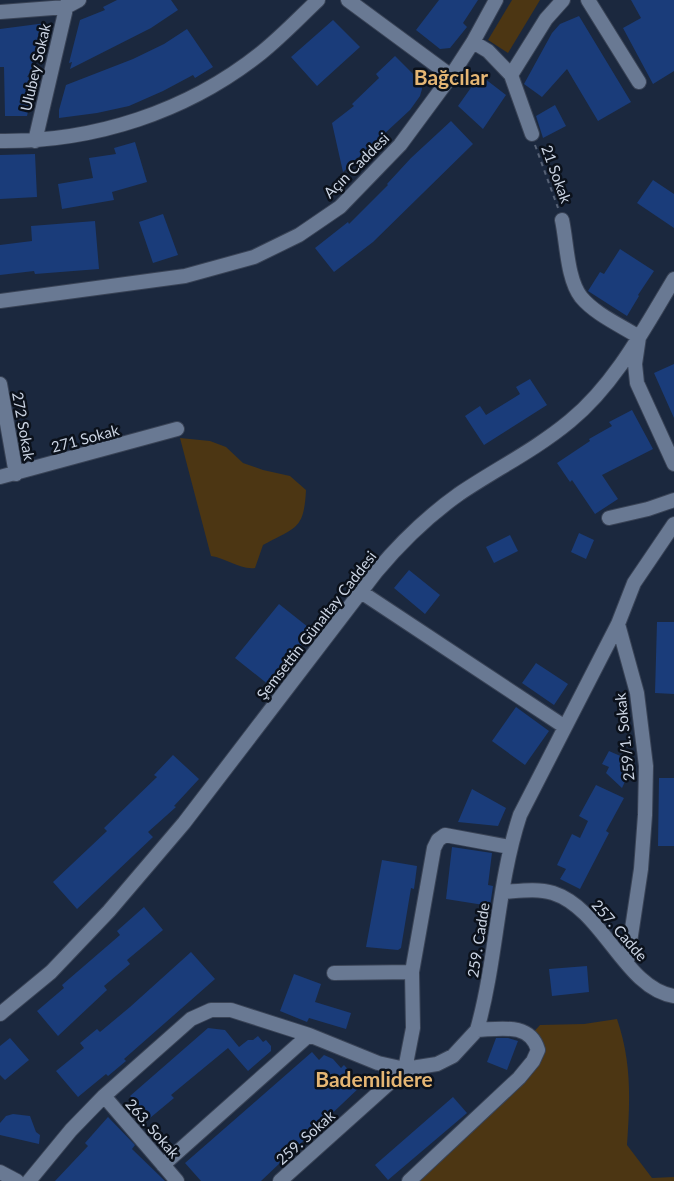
<svg xmlns="http://www.w3.org/2000/svg" width="674" height="1181" viewBox="0 0 674 1181" font-family="Lato,sans-serif">
  <style>
    .green { fill: #4c3613 }
    .building { fill: #1a3c7a }
    .lines { fill: none; stroke-linecap: round; stroke-linejoin: round }
    .minor-casing { stroke: #394356; stroke-width: 16 }
    .path { stroke: #576276; stroke-width: 2; stroke-dasharray: 4.5 4.5; stroke-linecap: butt }
    .minor { stroke: #697993; stroke-width: 14 }
    .labels { text-anchor: middle; dominant-baseline: central; stroke-width: 5; stroke-linejoin: round; paint-order: stroke }
    .street-label { font-size: 15px; fill: #cbd4e3; stroke: #0b111b }
    .district-label { font-size: 21px; font-weight: bold; fill: #e5b674; stroke: #0b111b }
  </style>
  <rect width="100%" height="100%" fill="#1b283e"/>
  <!-- green -->
  <path class="green" d="M 512,0 L 540,0 L 508,53 L 488,40 Z
    M 180,438 L 210,441 L 226,447 L 243,463 L 263,470 L 290,476 L 306,490 C 304,530 296,527 263,545 L 255,568 C 240,570 226,558 211,556 Z
    M 617,1019 C 632,1063 630,1100 627,1145 L 652,1178 L 674,1177 L 674,1181 L 409,1181 L 533,1061 L 530,1036 L 540,1025 L 584,1024 Z"/>
  <!-- building -->
  <path class="building" d="M 117,0 L 171,0 L 178,10 L 151,28 L 70,69 L 72,62 L 69,63 L 80,20 L 105,10 L 103,7 Z
    M 439,0 L 478,0 L 463,23 L 467,27 L 450,48 L 440,49 L 416,30 Z
    M 631,0 L 674,0 L 674,71 L 653,84 L 623,28 L 641,18 Z
    M 579,16 L 631,102 L 598,121 L 567,69 L 542,97 L 524,84 L 552,33 L 560,24 Z
    M 333,20 L 360,47 L 317,86 L 291,57 Z
    M 46,23 L 48,28 L 42,52 L 27,77 L 36,76 L 27,116 L 5,116 L 4,67 L 0,67 L 0,29 Z
    M 187,29 L 213,67 L 195,78 L 193,75 L 163,91 L 129,106 L 97,113 L 59,118 L 59,110 L 66,85 L 133,59 L 164,44 Z
    M 395,56 L 421,82 L 422,89 L 420,96 L 410,110 L 343,172 L 332,123 L 354,106 L 352,104 L 379,78 L 376,74 Z
    M 480,75 L 506,95 L 483,129 L 458,106 Z
    M 555,105 L 566,126 L 543,138 L 536,116 Z
    M 451,121 L 473,144 L 373,242 L 334,272 L 315,248 L 348,222 L 349,224 L 388,185 L 387,184 L 411,158 Z
    M 135,142 L 147,182 L 112,192 L 114,200 L 62,209 L 58,184 L 93,178 L 89,158 L 116,154 L 114,148 Z
    M 35,154 L 37,197 L 0,199 L 0,155 Z
    M 653,180 L 674,194 L 674,228 L 637,203 Z
    M 163,214 L 178,255 L 153,263 L 139,222 Z
    M 95,221 L 99,269 L 35,274 L 34,271 L 0,275 L 0,245 L 32,241 L 31,226 Z
    M 620,249 L 654,271 L 638,295 L 639,296 L 627,316 L 588,291 L 600,272 L 604,274 Z
    M 674,364 L 674,418 L 654,373 Z
    M 530,379 L 547,405 L 484,445 L 465,416 L 480,406 L 486,415 L 520,394 L 516,387 Z
    M 632,410 L 653,449 L 602,475 L 618,499 L 595,514 L 572,480 L 570,482 L 557,463 L 590,441 L 589,439 L 612,426 L 609,422 Z
    M 579,533 L 594,540 L 586,559 L 571,552 Z
    M 510,535 L 518,551 L 494,563 L 486,547 Z
    M 409,570 L 440,595 L 425,614 L 394,588 Z
    M 279,604 L 313,631 L 269,685 L 235,658 Z
    M 657,622 L 674,622 L 674,694 L 655,693 Z
    M 536,663 L 568,684 L 554,705 L 522,683 Z
    M 516,707 L 549,731 L 525,765 L 492,741 Z
    M 609,751 L 634,762 L 622,788 L 606,773 L 609,767 L 602,764 Z
    M 173,755 L 199,779 L 174,806 L 176,807 L 148,832 L 153,837 L 77,909 L 53,882 L 107,831 L 104,828 L 157,777 L 154,775 Z
    M 659,778 L 674,778 L 674,846 L 658,846 Z
    M 596,785 L 624,798 L 606,831 L 609,833 L 580,889 L 560,879 L 566,869 L 557,865 L 572,834 L 580,838 L 588,821 L 579,816 Z
    M 472,789 L 506,808 L 498,826 L 458,822 Z
    M 452,847 L 492,853 L 488,885 L 493,886 L 490,906 L 446,899 Z
    M 382,860 L 417,866 L 414,889 L 411,888 L 401,948 L 398,950 L 366,947 Z
    M 144,907 L 163,930 L 127,960 L 130,964 L 104,986 L 107,990 L 58,1036 L 37,1011 L 64,988 L 62,985 L 120,935 L 117,931 Z
    M 191,952 L 215,979 L 124,1059 L 126,1061 L 108,1076 L 106,1074 L 78,1097 L 56,1071 L 84,1048 L 80,1043 L 97,1029 L 100,1032 L 130,1007 Z
    M 587,966 L 589,992 L 552,996 L 549,969 Z
    M 294,974 L 321,984 L 315,1002 L 351,1013 L 346,1029 L 309,1018 L 307,1022 L 280,1011 Z
    M 208,1028 L 225,1030 L 239,1047 L 248,1040 L 253,1040 L 258,1036 L 263,1042 L 266,1040 L 271,1046 L 271,1051 L 248,1071 L 228,1048 L 171,1095 L 174,1098 L 150,1118 L 130,1096 Z
    M 10,1038 L 29,1060 L 5,1080 L 0,1075 L 0,1046 Z
    M 496,1038 L 508,1038 L 518,1041 L 507,1070 L 487,1062 Z
    M 312,1052 L 319,1060 L 324,1055 L 333,1059 L 341,1068 L 344,1065 L 362,1085 L 261,1181 L 201,1181 L 185,1163 Z
    M 453,1097 L 467,1113 L 388,1180 L 375,1165 Z
    M 13,1114 L 30,1116 L 36,1132 L 40,1135 L 39,1144 L 0,1135 L 0,1123 L 6,1116 Z
    M 108,1117 L 135,1145 L 132,1149 L 165,1181 L 55,1181 L 88,1146 L 85,1143 Z"/>
  <g class="lines">
    <!-- minor casing -->
    <g class="minor-casing">
      <path id="minor" d="M 348,0 L 451,76
        M 588,0 L 639,82
        M 0,12 L 66,7 L 79,0
        M 473,42 L 488,51 L 511,75 L 546,19 L 563,0
        M 511,75 L 532,134
        M 0,141 C 94,142 187,112 261,53 C 281,37 299,18 318,0
        M 35,141 L 68,0
        M 562,220 C 567,243 567,279 581,297 C 595,314 620,325 639,337 L 635,364 L 637,383 L 674,464
        M 0,301 L 185,276 L 254,257 L 299,235 L 340,207 L 400,145 L 451,76 L 473,42 L 496,0
        M 0,384 L 16,474
        M 0,477 L 177,429
        M 609,518 L 648,509 L 674,500
        M 361,592 L 565,727
        M 503,892 C 519,891 537,888 553,893 C 603,909 625,989 674,996
        M 627,962 L 641,869 L 645,815 L 646,766 L 637,693 L 618,624 L 634,583 L 674,524
        M 334,973 L 412,972
        M 0,1014 L 51,972 L 109,911 L 184,823 L 376,572 C 401,542 428,516 459,494 C 496,469 535,450 570,421 C 615,384 644,329 674,279
        M 405,1069 L 413,1028 L 412,972 L 434,848 L 438,840 L 445,835 L 510,847
        M 104,1096 L 177,1181
        M 163,1165 L 309,1035
        M 0,1172 L 17,1181
        M 29,1181 L 71,1130 L 104,1096 L 191,1019 L 211,1010 L 231,1010 L 309,1035 L 378,1063 L 405,1069 L 437,1064 L 453,1056 L 477,1030
        M 280,1181 L 405,1069
        M 409,1181 L 519,1078 L 533,1061 L 538,1050 C 530,1022 500,1029 477,1030 C 497,959 497,885 520,815 L 618,624"/>
    </g>
    <!-- path -->
    <path class="path" d="M 535,145 L 558,208"/>
    <!-- minor -->
    <use href="#minor" class="minor"/>
  </g>
  <g class="labels">
    <!-- street labels -->
    <g class="street-label">
      <text transform="translate(35 67) rotate(-77)">Ulubey Sokak</text>
      <text transform="translate(356 165) rotate(-45)">Açın Caddesi</text>
      <text transform="translate(557 174) rotate(70)">21 Sokak</text>
      <text transform="translate(24 426) rotate(80)">272 Sokak</text>
      <text transform="translate(85 438) rotate(-15)">271 Sokak</text>
      <text transform="translate(316 625) rotate(-52)">Şemsettin Günaltay Caddesi</text>
      <text transform="translate(624 737) rotate(-96)">259/1. Sokak</text>
      <text transform="translate(620 930) rotate(49)">257. Cadde</text>
      <text transform="translate(478 940) rotate(-81)">259. Cadde</text>
      <text transform="translate(153 1128) rotate(49)">263. Sokak</text>
      <text transform="translate(305 1137) rotate(-42)">259. Sokak</text>
    </g>
    <!-- district labels -->
    <g class="district-label">
      <text x="451" y="76">Bağcılar</text>
      <text x="374" y="1078">Bademlidere</text>
    </g>
  </g>
</svg>
